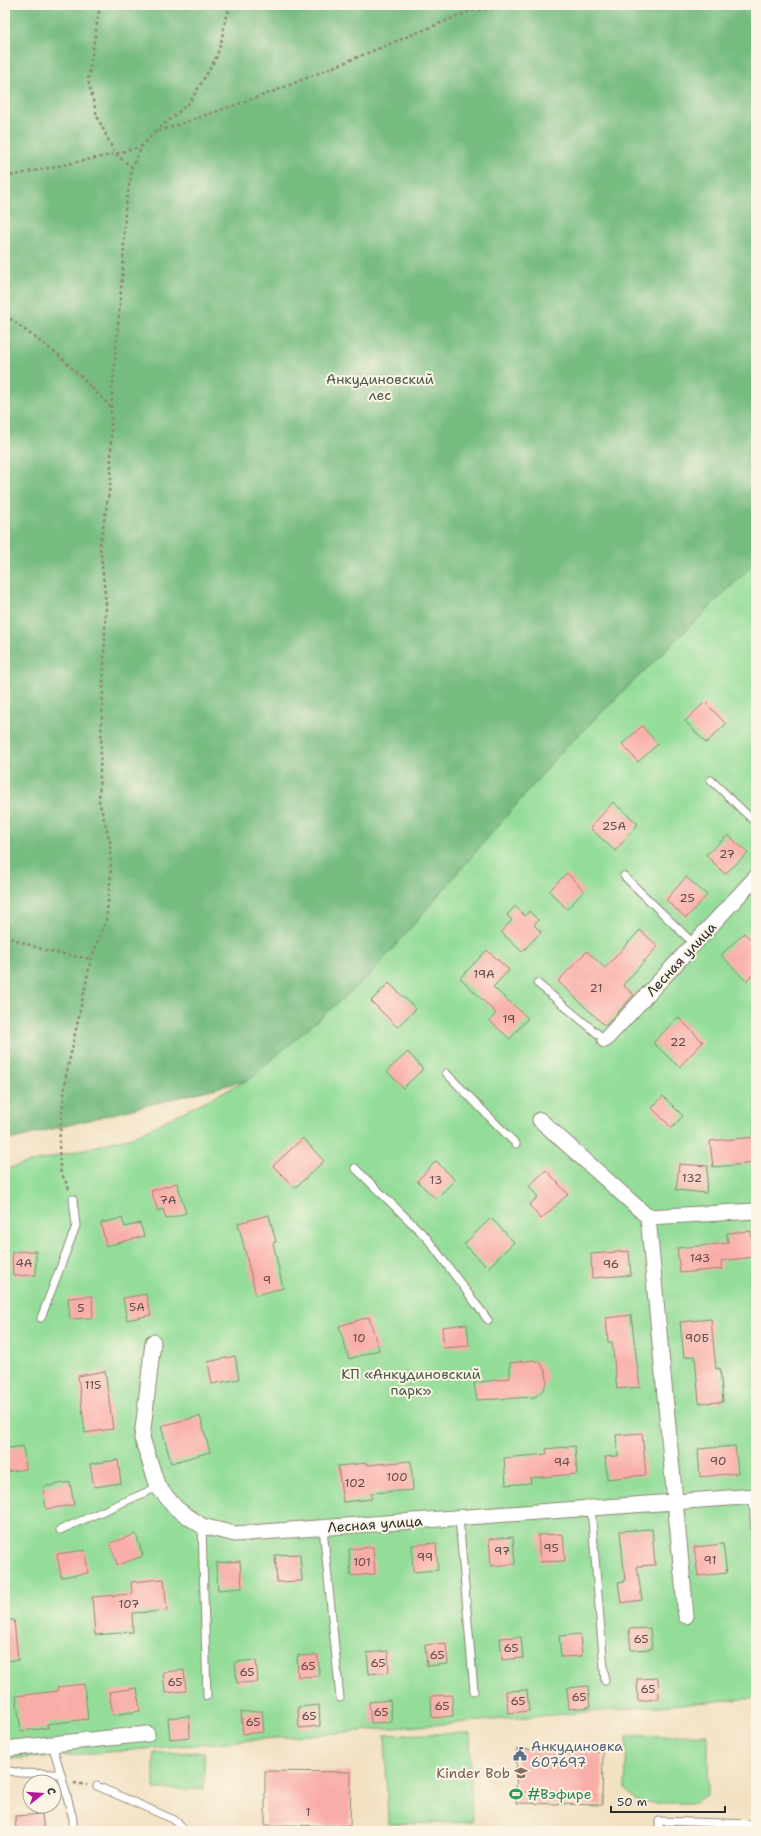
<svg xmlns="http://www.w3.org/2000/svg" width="761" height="1836" viewBox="0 0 761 1836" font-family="'Shantell Sans',sans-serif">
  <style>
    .green { fill: #93dd99; stroke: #5f8462 }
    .forest { fill: #76bc81; stroke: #507456 }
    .building { fill: #f9ada9 }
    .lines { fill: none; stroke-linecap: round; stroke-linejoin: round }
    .lane-casing { stroke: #8e8676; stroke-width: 9 }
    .street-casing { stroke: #8e8676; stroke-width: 17 }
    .path { stroke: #8e8676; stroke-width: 2.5; stroke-dasharray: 3 3; stroke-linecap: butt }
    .lane { stroke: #fff; stroke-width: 7 }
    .street { stroke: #fff; stroke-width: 15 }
    .labels { text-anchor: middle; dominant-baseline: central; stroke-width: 4; stroke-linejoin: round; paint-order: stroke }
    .number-label { font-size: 12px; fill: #5e4c4a }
    .park-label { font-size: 14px; fill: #455846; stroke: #fcf5e5 }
    .street-label { font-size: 14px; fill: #2b2b2b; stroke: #fcf5e5 }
    .service-label { font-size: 14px; fill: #4e5e75; stroke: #fcf5e5; text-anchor: start }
    .education-label { font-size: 14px; fill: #785e54; stroke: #fcf5e5; text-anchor: end }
    .leisure-label { font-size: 14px; fill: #27864d; stroke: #fcf5e5; text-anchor: start }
  </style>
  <rect width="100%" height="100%" fill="#fcf5e5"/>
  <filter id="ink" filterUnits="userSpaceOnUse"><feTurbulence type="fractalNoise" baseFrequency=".025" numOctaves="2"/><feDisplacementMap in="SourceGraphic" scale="8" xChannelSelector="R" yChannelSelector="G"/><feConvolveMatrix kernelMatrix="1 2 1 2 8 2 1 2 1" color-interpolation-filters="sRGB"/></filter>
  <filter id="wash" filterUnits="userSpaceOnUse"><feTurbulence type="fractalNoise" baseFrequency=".012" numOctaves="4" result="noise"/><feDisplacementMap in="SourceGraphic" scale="16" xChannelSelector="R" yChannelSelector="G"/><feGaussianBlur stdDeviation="0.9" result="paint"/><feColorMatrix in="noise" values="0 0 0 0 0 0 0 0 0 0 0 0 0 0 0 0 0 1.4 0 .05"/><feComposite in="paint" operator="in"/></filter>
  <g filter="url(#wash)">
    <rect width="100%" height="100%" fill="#f2e1c2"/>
    <!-- green -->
    <path class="green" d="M 756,535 L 756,1698 L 71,1755 L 5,1759 L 5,1169 L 132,1137 L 248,1080 Z
      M 470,1733 L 472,1822 L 388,1824 L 385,1735 Z
      M 708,1735 L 708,1795 L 695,1803 L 638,1803 L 625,1789 L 627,1736 Z
      M 204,1752 L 204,1789 L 154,1789 L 154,1753 Z"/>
    <!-- forest -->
    <path class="forest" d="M 5,5 L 756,5 L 756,562 L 563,750 L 370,975 L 248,1080 L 5,1141 Z"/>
    <g id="blocks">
      <!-- building -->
      <path class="building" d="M 705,702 L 726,724 L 706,743 L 685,721 Z
        M 642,726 L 658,744 L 638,762 L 622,744 Z
        M 613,802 L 638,824 L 615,851 L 590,828 Z
        M 728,835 L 748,853 L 725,874 L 706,855 Z
        M 567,873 L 584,891 L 567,909 L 549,891 Z
        M 686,877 L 707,895 L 686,918 L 666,900 Z
        M 515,906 L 525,916 L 529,911 L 538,920 L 534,925 L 541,932 L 522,952 L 501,932 L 512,920 L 507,915 Z
        M 640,930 L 658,946 L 623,985 L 634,995 L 605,1026 L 558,981 L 587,951 L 605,968 Z
        M 744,933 L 756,945 L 756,971 L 746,981 L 721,955 Z
        M 487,950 L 509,970 L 493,987 L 528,1018 L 510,1039 L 490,1021 L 496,1013 L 460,978 Z
        M 389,983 L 416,1009 L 397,1027 L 371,1001 Z
        M 678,1017 L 703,1042 L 679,1067 L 653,1043 Z
        M 408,1052 L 423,1069 L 403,1088 L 387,1071 Z
        M 663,1096 L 683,1116 L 672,1128 L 652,1108 Z
        M 756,1137 L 756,1163 L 713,1167 L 710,1141 Z
        M 303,1138 L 324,1161 L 295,1188 L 273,1166 Z
        M 436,1161 L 455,1180 L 436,1199 L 417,1181 Z
        M 679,1164 L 708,1166 L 706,1193 L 676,1190 Z
        M 546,1170 L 568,1194 L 541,1219 L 529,1205 L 538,1197 L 529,1186 Z
        M 177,1183 L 186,1213 L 166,1219 L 163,1209 L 158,1211 L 151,1191 Z
        M 269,1215 L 276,1242 L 273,1243 L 283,1288 L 256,1295 L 238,1223 Z
        M 122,1218 L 125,1227 L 140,1223 L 144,1236 L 106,1246 L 101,1223 Z
        M 491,1218 L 514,1242 L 488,1268 L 464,1244 Z
        M 751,1231 L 754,1257 L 721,1261 L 722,1269 L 680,1273 L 677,1248 L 728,1243 L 727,1233 Z
        M 36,1251 L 36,1275 L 13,1276 L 12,1252 Z
        M 629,1251 L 631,1275 L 592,1278 L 591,1254 Z
        M 146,1294 L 151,1315 L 127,1320 L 123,1298 Z
        M 92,1296 L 93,1318 L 70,1319 L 68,1298 Z
        M 631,1315 L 640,1387 L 617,1389 L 612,1342 L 608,1342 L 606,1318 Z
        M 369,1317 L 379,1350 L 349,1359 L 339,1326 Z
        M 711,1319 L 716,1369 L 720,1368 L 723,1402 L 699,1403 L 695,1356 L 684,1357 L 680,1322 Z
        M 467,1324 L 469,1346 L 444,1348 L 442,1327 Z
        M 235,1356 L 239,1379 L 212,1384 L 208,1362 Z
        M 533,1360 L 540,1362 L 546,1372 L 547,1381 L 544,1389 L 535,1397 L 477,1400 L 474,1383 L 510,1378 L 510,1363 Z
        M 105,1371 L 113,1429 L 85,1433 L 78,1376 Z
        M 200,1416 L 210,1452 L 171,1463 L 161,1426 Z
        M 642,1433 L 646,1475 L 607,1479 L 605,1457 L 618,1456 L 616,1435 Z
        M 23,1446 L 26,1469 L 5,1472 L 5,1449 Z
        M 575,1446 L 577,1474 L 530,1478 L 531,1483 L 506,1485 L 504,1458 L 547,1454 L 546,1449 Z
        M 735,1446 L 738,1473 L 700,1477 L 698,1449 Z
        M 118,1460 L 121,1483 L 94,1487 L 90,1464 Z
        M 411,1461 L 413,1490 L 371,1493 L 372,1499 L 343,1502 L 338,1466 L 367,1463 L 367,1465 Z
        M 70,1482 L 74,1505 L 46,1509 L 43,1487 Z
        M 652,1529 L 655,1565 L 637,1566 L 642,1600 L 621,1603 L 618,1582 L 625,1581 L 620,1531 Z
        M 136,1534 L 143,1556 L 117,1565 L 110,1543 Z
        M 563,1534 L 565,1561 L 540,1562 L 538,1535 Z
        M 513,1537 L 515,1564 L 491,1566 L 489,1539 Z
        M 436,1543 L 438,1570 L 413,1572 L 412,1545 Z
        M 723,1544 L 727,1573 L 698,1576 L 694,1547 Z
        M 373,1547 L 375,1574 L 351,1576 L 349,1549 Z
        M 85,1550 L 88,1573 L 61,1577 L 57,1554 Z
        M 300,1554 L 302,1581 L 277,1582 L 275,1555 Z
        M 240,1561 L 242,1588 L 218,1590 L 216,1563 Z
        M 164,1579 L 167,1611 L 132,1613 L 133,1632 L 95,1635 L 92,1597 L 132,1594 L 131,1582 Z
        M 5,1620 L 14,1620 L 18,1660 L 5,1661 Z
        M 650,1628 L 652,1649 L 631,1650 L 629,1629 Z
        M 580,1634 L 582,1656 L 561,1657 L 559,1636 Z
        M 521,1637 L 523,1658 L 502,1660 L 500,1638 Z
        M 446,1643 L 448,1664 L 427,1666 L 425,1645 Z
        M 388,1651 L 389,1672 L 369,1674 L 367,1653 Z
        M 318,1655 L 319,1676 L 298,1677 L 297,1656 Z
        M 256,1660 L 258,1682 L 237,1683 L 235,1662 Z
        M 184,1670 L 186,1691 L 165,1693 L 163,1672 Z
        M 658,1678 L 659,1699 L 638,1701 L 637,1679 Z
        M 84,1684 L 88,1719 L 47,1724 L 48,1728 L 21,1731 L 16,1696 L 58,1691 L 57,1687 Z
        M 588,1686 L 590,1707 L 569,1709 L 567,1688 Z
        M 137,1688 L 140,1711 L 113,1715 L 109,1692 Z
        M 527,1690 L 529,1711 L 508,1713 L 506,1691 Z
        M 452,1695 L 453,1716 L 432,1718 L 431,1696 Z
        M 390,1700 L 392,1722 L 371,1723 L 369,1702 Z
        M 319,1705 L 320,1726 L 299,1728 L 298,1707 Z
        M 262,1711 L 264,1732 L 243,1734 L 241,1712 Z
        M 189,1716 L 190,1737 L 170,1739 L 168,1718 Z
        M 517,1749 L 603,1751 L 602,1805 L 516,1803 Z
        M 265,1771 L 351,1772 L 350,1826 L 265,1825 Z
        M 42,1814 L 44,1831 L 16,1831 L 15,1816 Z"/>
    </g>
  </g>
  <g filter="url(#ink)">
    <use href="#blocks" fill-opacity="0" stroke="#8e8676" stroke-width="1"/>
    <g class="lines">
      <!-- lane casing -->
      <g class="lane-casing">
        <path id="lane" d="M 711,780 L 756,823
          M 624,876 L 694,944
          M 537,983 L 605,1040
          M 446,1073 L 516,1144
          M 355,1168 L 426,1237 L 488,1320
          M 41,1318 L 76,1226 L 73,1199
          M 753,1496 L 756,1556
          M 591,1508 L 605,1681
          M 459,1518 L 474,1691
          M 202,1526 L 207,1696
          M 323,1528 L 340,1698
          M 60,1530 L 158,1487
          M 52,1744 L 61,1774
          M 5,1770 L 20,1773 L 61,1774 L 73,1819 L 73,1831
          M 97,1786 L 177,1821 L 185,1831
          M 659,1831 L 659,1821 L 756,1824"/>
      </g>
      <!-- street casing -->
      <g class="street-casing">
        <path id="street" d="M 605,1040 L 756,877
          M 540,1120 L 648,1217 L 686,1616
          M 648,1217 L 756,1211
          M 153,1342 L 142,1438 L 158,1487 L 177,1509 L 202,1526 L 235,1534 L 756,1496
          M 5,1749 L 147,1734"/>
      </g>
      <!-- path -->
      <path class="path" d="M 100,5 L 88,80 L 97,116 L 115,154 L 132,167
        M 155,132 L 190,102 L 216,58 L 221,43 L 226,16 L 232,5
        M 5,177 L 115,154 L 142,146
        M 5,315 L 61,357 L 110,406
        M 5,936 L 47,951 L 91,959
        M 69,1189 L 60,1170 L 59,1143 L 66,1076 L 91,959 L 106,920 L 111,874 L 110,841 L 99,801 L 106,604 L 100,545 L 111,480 L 111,407 L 123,266 L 125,211 L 132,167 L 142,146 L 154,133 L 270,93 L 470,11 L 538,5
        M 74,1783 L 87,1785"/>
      <!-- lane -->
      <use href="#lane" class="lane"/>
      <!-- street -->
      <use href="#street" class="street"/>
    </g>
  </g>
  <!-- icons -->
  <defs>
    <g id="civic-bare" transform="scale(1.08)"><path d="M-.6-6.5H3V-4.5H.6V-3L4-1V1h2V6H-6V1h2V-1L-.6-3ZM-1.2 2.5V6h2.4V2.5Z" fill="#5c6f8a" stroke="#fcf5e5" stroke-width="2.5" paint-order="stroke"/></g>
    <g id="school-bare" transform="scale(1.08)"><path d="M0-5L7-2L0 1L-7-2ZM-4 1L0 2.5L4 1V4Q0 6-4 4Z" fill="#8d6e63" stroke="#fcf5e5" stroke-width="2.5" paint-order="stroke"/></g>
    <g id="stadium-bare" transform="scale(1.08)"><path d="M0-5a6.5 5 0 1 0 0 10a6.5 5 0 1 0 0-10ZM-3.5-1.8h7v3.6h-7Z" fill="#2e9e5b" stroke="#fcf5e5" stroke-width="2.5" paint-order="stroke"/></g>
  </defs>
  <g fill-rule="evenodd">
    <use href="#civic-bare" x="520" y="1754"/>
    <use href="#school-bare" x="521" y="1773"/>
    <use href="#stadium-bare" x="516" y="1794"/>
  </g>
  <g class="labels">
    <!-- number labels -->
    <g class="number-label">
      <text x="614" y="826">25А</text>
      <text x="727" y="854">27</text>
      <text x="687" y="898">25</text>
      <text x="484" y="974">19А</text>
      <text x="596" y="988">21</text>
      <text x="509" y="1019">19</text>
      <text x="678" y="1042">22</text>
      <text x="692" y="1178">132</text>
      <text x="436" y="1180">13</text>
      <text x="168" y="1200">7А</text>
      <text x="700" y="1258">143</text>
      <text x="24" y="1263">4А</text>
      <text x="611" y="1264">96</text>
      <text x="267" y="1280">9</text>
      <text x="137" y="1307">5А</text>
      <text x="81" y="1308">5</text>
      <text x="359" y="1338">10</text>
      <text x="697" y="1338">90Б</text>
      <text x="93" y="1385">115</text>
      <text x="718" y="1461">90</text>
      <text x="562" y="1462">94</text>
      <text x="397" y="1477">100</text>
      <text x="355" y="1483">102</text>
      <text x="551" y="1548">95</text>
      <text x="502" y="1551">97</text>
      <text x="425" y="1557">99</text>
      <text x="710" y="1560">91</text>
      <text x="362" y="1562">101</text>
      <text x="129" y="1604">107</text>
      <text x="641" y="1639">65</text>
      <text x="511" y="1648">65</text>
      <text x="437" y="1655">65</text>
      <text x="378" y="1663">65</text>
      <text x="308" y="1666">65</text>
      <text x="247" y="1672">65</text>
      <text x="175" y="1682">65</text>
      <text x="648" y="1689">65</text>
      <text x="579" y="1697">65</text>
      <text x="518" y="1701">65</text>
      <text x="442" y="1706">65</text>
      <text x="381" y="1712">65</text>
      <text x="309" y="1716">65</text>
      <text x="253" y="1722">65</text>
      <text x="308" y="1812">1</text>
    </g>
    <!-- park labels -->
    <g class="park-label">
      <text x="380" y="379">Анкудиновский<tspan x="380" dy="16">лес</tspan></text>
      <text x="411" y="1374">КП «Анкудиновский<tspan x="411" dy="16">парк»</tspan></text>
    </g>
    <!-- street labels -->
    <g class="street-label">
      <text transform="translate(681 959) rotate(-47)">Лесная улица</text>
      <text transform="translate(375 1524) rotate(-4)">Лесная улица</text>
    </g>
    <!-- service labels -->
    <g class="service-label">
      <text x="531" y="1746">Анкудиновка<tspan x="531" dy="16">607697</tspan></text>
    </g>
    <!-- education labels -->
    <g class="education-label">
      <text x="510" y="1773">Kinder Bob</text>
    </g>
    <!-- leisure labels -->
    <g class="leisure-label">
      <text x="527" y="1794">#Вэфире</text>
    </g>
  </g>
  <!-- margin -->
  <rect width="761" height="1836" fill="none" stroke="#fcf5e5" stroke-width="20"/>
  <!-- north arrow -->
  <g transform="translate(42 1794) rotate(73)"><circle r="19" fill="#fcf5e5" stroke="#a8a49b"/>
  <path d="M0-3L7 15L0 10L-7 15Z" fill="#b5179e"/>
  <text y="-6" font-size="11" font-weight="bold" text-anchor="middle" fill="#2b2b2b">С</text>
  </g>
  <!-- scale -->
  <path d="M611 1806v6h114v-6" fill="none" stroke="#2b2b2b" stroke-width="2"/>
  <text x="617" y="1806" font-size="12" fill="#2b2b2b" stroke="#fcf5e5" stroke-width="3" paint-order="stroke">50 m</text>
</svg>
